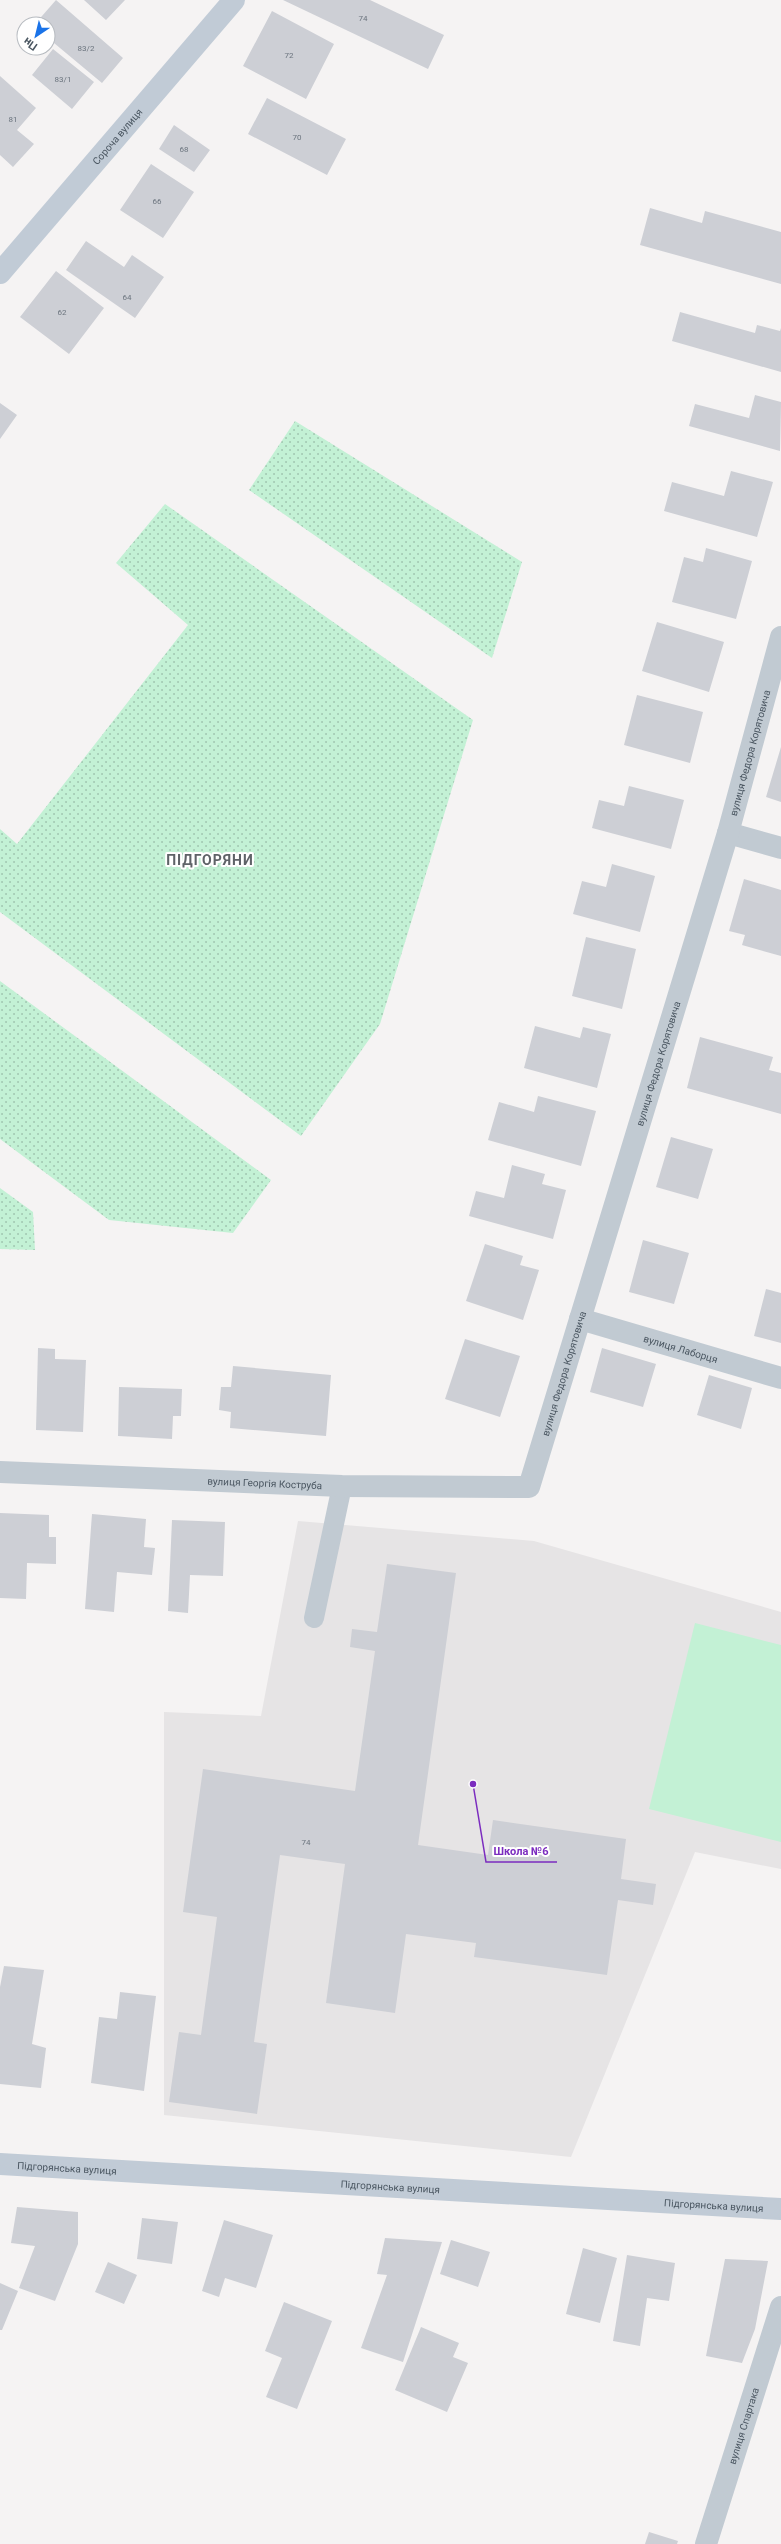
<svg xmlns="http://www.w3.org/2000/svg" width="781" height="2544" viewBox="0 0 781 2544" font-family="Roboto,sans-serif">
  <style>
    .education { fill: #e6e4e5 }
    .garden { fill: url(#garden-dots) }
    .pitch { fill: #c3f1d5 }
    .building { fill: #cdcfd5 }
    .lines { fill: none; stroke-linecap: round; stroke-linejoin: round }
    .service { stroke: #c1cad2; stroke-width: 20 }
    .minor { stroke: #c1cad2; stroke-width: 22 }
    .secondary { stroke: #c1cbd6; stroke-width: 22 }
    .labels { text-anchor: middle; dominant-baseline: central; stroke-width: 4; stroke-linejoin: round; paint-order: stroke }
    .number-label { font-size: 8px; fill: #6b747e }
    .street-label { font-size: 10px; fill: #4a5661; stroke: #fff }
    .district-label { font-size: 14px; font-weight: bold; letter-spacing: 1px; fill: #5f6368; stroke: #fff }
    .leader { fill: none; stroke: #7b2cbf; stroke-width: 1.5 }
    .callout-dot { fill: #7b2cbf; stroke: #fff; stroke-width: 1.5 }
    .callout-label { font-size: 11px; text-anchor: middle; font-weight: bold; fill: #7b2cbf; stroke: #fff; stroke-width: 4; stroke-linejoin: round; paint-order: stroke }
  </style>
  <defs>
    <pattern id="garden-dots" width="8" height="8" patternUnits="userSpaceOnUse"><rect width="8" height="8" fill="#c3f1d5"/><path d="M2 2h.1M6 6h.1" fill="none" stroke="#a0c6b0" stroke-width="1.8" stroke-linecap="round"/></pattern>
  </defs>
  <rect width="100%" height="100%" fill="#f5f3f3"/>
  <!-- education -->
  <path class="education" d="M 298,1521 L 534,1541 L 781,1612 L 781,1869 L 695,1852 L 571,2157 L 164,2115 L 164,1712 L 261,1716 Z"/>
  <!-- garden -->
  <path class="garden" d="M 295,421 L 522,562 L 492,658 L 249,490 Z
    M 165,504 L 473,720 L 380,1024 L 301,1136 L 0,912 L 0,829 L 17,844 L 188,625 L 116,563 Z
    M 0,981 L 271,1180 L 233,1233 L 109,1220 L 0,1139 Z
    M 0,1188 L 33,1212 L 35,1250 L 0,1249 Z"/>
  <!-- pitch -->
  <path class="pitch" d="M 695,1623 L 781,1645 L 781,1842 L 649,1809 Z"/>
  <!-- building -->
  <path class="building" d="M 56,0 L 123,58 L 102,83 L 48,38 L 48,24 L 35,24 Z
    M 84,0 L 125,0 L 106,20 Z
    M 283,0 L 370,0 L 444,35 L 428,69 Z
    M 272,11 L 334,44 L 306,99 L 243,66 Z
    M 53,49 L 94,82 L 72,109 L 32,75 Z
    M 0,76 L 36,108 L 17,130 L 34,144 L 13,167 L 0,155 Z
    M 267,98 L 346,139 L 327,175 L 248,134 Z
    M 174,125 L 210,150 L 194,172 L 159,149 Z
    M 151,164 L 194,192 L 163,238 L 120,210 Z
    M 650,208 L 702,223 L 705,211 L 781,232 L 781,284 L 640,245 Z
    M 86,241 L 124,267 L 132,255 L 164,277 L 135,318 L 66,270 Z
    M 56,271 L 104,308 L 69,354 L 20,317 Z
    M 680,312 L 755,333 L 757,325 L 780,331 L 781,328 L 781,372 L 672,341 Z
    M 755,395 L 781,402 L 780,451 L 689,426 L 695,404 L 749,418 Z
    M 0,403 L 17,415 L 0,439 Z
    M 731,471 L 773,482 L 757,537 L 664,511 L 672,482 L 724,496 Z
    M 706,548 L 752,561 L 736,619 L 672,602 L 684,557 L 703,562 Z
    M 657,622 L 724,642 L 709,692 L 642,671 Z
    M 637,695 L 703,712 L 690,763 L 624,745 Z
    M 781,747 L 781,802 L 766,797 Z
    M 629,786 L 684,800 L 671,849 L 592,828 L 599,800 L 624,806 Z
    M 612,864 L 655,876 L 640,932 L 573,914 L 582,881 L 606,887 Z
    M 744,879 L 781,890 L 781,956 L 742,945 L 745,935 L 729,931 Z
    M 586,937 L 636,949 L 622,1009 L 572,996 Z
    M 535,1026 L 580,1038 L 583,1027 L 611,1034 L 597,1088 L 524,1068 Z
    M 700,1037 L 773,1057 L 769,1070 L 781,1073 L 781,1114 L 687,1088 Z
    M 538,1096 L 596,1111 L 581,1166 L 488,1140 L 499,1102 L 534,1112 Z
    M 671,1137 L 713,1149 L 698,1199 L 656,1187 Z
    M 512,1165 L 545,1174 L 542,1184 L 566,1190 L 553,1239 L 469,1216 L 476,1191 L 504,1198 Z
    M 643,1240 L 689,1253 L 674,1304 L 629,1292 Z
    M 485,1244 L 523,1256 L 520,1265 L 539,1270 L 523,1320 L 466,1301 Z
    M 766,1289 L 781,1293 L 781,1343 L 754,1336 Z
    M 465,1339 L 520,1356 L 500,1417 L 445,1399 Z
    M 38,1348 L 55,1349 L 55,1359 L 86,1360 L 83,1432 L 36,1430 Z
    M 602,1348 L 656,1364 L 643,1407 L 590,1392 Z
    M 233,1366 L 331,1375 L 326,1436 L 230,1428 L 231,1412 L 219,1410 L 221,1387 L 231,1387 Z
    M 709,1375 L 752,1388 L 741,1429 L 697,1415 Z
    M 119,1387 L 182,1389 L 181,1416 L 173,1416 L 172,1439 L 118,1436 Z
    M 0,1513 L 49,1515 L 49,1537 L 56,1537 L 56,1564 L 27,1563 L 26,1599 L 0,1598 Z
    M 92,1514 L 146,1519 L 144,1547 L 155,1548 L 152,1575 L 117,1572 L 114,1612 L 85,1609 Z
    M 172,1520 L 225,1522 L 223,1576 L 190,1575 L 188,1613 L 168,1611 Z
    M 387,1564 L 456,1573 L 418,1845 L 488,1855 L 493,1820 L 626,1839 L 621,1879 L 656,1884 L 653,1905 L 618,1900 L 607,1975 L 474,1957 L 476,1943 L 406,1934 L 395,2013 L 326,2003 L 345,1864 L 280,1855 L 254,2042 L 267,2044 L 257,2114 L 169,2102 L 179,2032 L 201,2035 L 217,1917 L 183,1912 L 203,1769 L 355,1791 L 375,1651 L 350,1647 L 352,1629 L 377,1632 Z
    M 4,1966 L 44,1970 L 32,2044 L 46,2048 L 41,2088 L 0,2084 L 0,1987 Z
    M 120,1992 L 156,1996 L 144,2091 L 91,2083 L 99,2017 L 117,2019 Z
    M 17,2207 L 78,2212 L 78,2244 L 55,2301 L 19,2288 L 35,2246 L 11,2243 Z
    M 142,2218 L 178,2222 L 172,2264 L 137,2259 Z
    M 224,2220 L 273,2235 L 256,2288 L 225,2278 L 219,2297 L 202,2291 Z
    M 385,2238 L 442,2242 L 403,2362 L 361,2348 L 387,2275 L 377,2274 Z
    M 451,2240 L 490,2252 L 478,2287 L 440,2274 Z
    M 583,2248 L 617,2258 L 600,2323 L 566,2314 Z
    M 627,2255 L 675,2263 L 669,2301 L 647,2298 L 640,2346 L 613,2341 Z
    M 725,2259 L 768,2261 L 755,2329 L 742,2363 L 706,2356 Z
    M 108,2262 L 137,2275 L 124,2304 L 95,2292 Z
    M 0,2283 L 18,2291 L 2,2330 L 0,2330 Z
    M 284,2302 L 332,2321 L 297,2409 L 266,2397 L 282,2358 L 265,2351 Z
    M 421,2327 L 459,2343 L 453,2357 L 468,2363 L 447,2412 L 395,2390 Z
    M 649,2532 L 678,2541 L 677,2544 L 645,2544 Z"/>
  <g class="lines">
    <!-- service -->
    <path class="service" d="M 314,1618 L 342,1486"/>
    <!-- minor -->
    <g class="minor">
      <path d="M 728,833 L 781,848"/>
      <path id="s1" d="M 580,1319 L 781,1378"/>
      <path id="s2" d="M 0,1472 L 342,1486 L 529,1487 L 728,833 L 781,637"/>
      <path id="s3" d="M 706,2544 L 781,2307"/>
    </g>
    <!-- secondary -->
    <g class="secondary">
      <path id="s4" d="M 0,273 L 234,0"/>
      <path id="s5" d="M 0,2164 L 781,2209"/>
    </g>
  </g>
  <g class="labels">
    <!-- number labels -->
    <g class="number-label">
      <text x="363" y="18">74</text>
      <text x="86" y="48">83/2</text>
      <text x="289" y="55">72</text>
      <text x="63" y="79">83/1</text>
      <text x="13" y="119">81</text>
      <text x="297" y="137">70</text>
      <text x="184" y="149">68</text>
      <text x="157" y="201">66</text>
      <text x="127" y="297">64</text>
      <text x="62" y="312">62</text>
      <text x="306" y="1842">74</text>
    </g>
    <!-- street labels -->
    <g class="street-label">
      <text stroke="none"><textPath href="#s4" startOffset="180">Сороча вулиця</textPath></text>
      <text stroke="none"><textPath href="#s2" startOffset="1296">вулиця Федора Корятовича</textPath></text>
      <text stroke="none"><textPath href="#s2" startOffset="972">вулиця Федора Корятовича</textPath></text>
      <text stroke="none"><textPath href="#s1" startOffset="105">вулиця Лаборця</textPath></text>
      <text stroke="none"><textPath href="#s2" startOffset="648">вулиця Федора Корятовича</textPath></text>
      <text stroke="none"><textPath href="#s2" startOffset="265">вулиця Георгія Коструба</textPath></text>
      <text stroke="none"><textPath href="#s5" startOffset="67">Підгорянська вулиця</textPath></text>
      <text stroke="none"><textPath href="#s5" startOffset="391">Підгорянська вулиця</textPath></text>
      <text stroke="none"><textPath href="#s5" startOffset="715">Підгорянська вулиця</textPath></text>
      <text stroke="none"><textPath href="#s3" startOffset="124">вулиця Спартака</textPath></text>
    </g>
    <!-- district labels -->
    <g class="district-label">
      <text x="210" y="860">ПІДГОРЯНИ</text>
    </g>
  </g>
  <!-- callouts -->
  <path class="leader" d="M473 1784L486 1862H557"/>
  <circle class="callout-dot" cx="473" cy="1784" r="4"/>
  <g class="callout-label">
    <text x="521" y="1855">Школа №6</text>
  </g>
  <!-- north arrow -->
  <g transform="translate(36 36) rotate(215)"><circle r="19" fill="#ffffff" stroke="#b7bbc0"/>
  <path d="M0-3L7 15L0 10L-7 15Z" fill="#1a73e8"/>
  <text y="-6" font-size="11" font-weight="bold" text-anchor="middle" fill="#4a5661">Пн</text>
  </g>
</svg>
